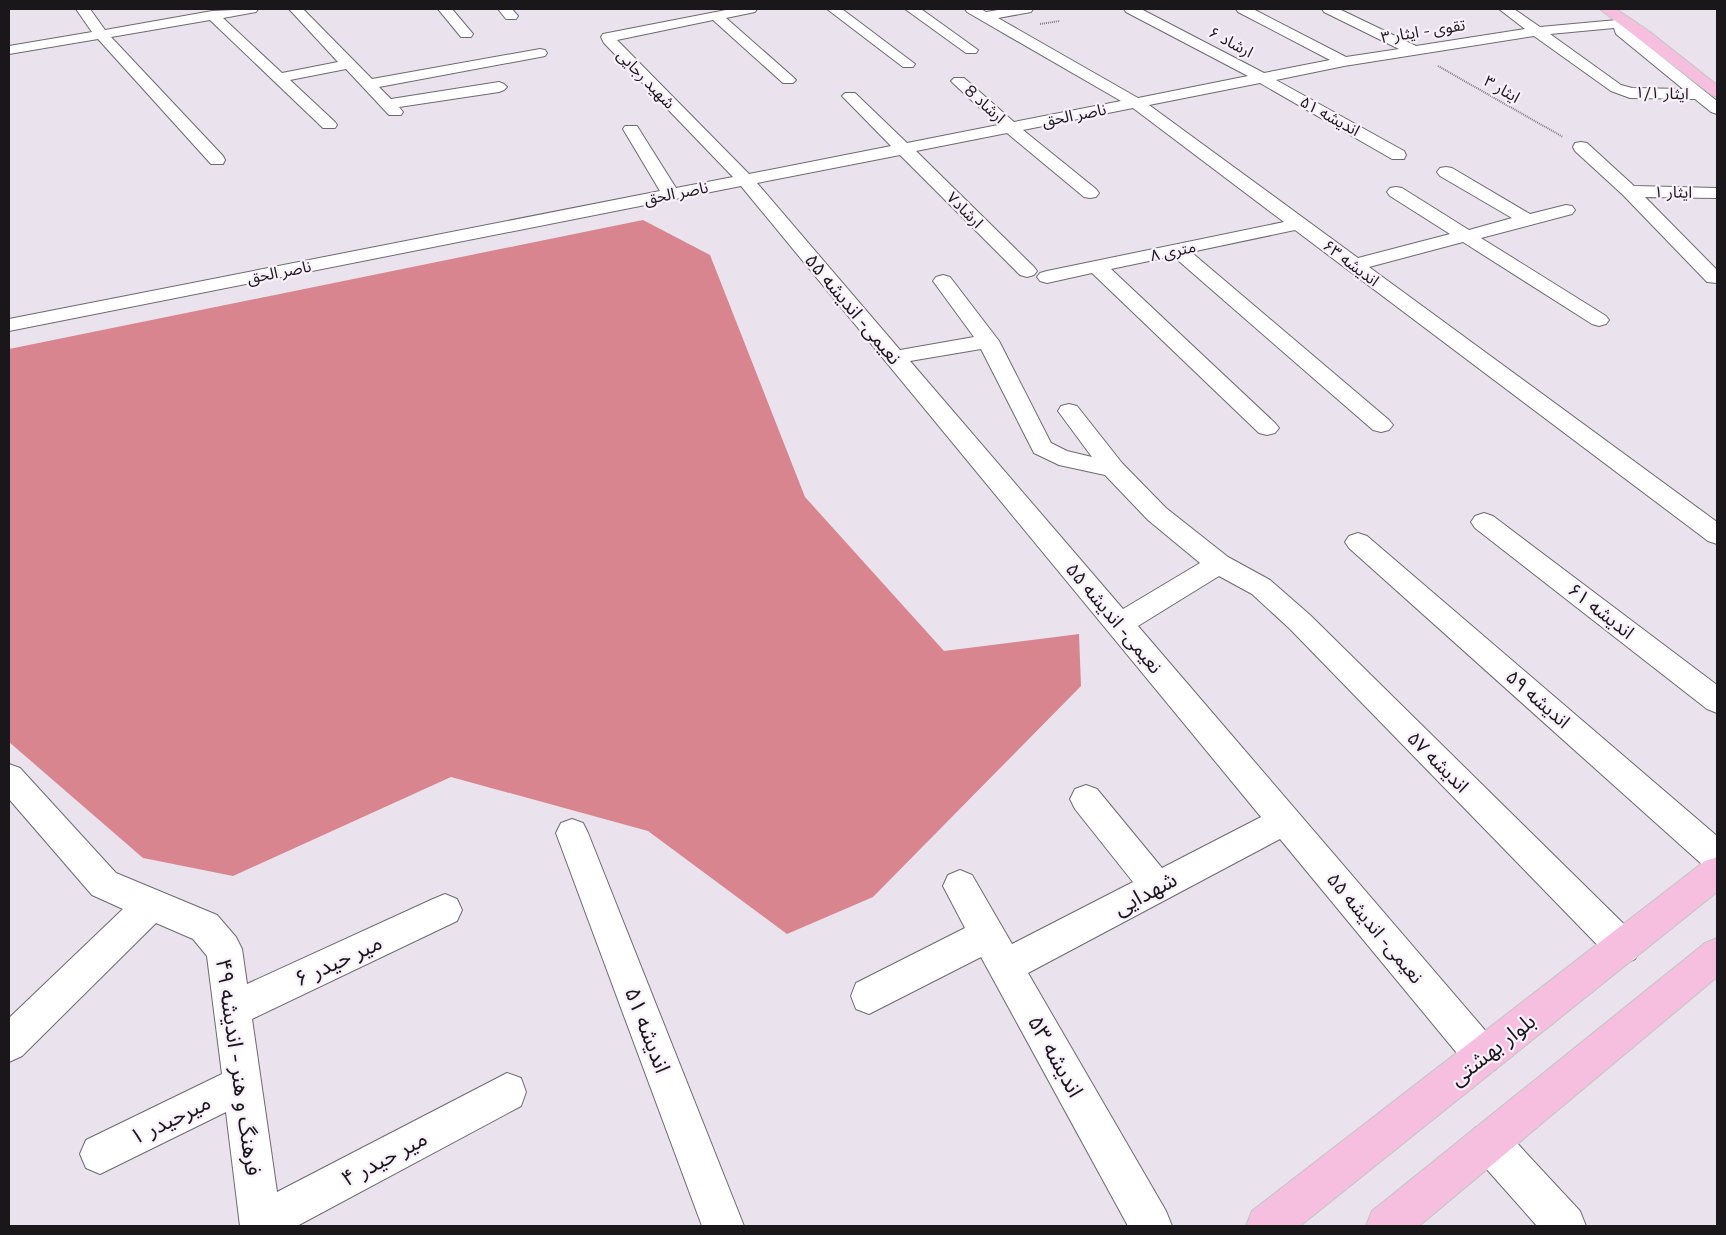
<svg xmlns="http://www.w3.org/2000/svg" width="1726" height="1235" viewBox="0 0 1726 1235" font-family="'Space Grotesk','Noto Sans Arabic',sans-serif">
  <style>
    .forest { fill: #d8858f }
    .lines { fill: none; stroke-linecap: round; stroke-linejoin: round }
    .minor-casing { stroke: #6f6972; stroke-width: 2 }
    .major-casing { stroke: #c3c3c4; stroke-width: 2 }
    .path { stroke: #827d84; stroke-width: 2; stroke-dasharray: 1 1; stroke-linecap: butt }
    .minor { fill: #fff; fill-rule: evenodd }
    .major { fill: #f7bfdf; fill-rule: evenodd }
    .labels { text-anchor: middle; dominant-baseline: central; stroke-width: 4.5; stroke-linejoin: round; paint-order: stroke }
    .far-street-label { font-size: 16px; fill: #1a171b; stroke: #f8f0fa }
    .street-label { font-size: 19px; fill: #1a171b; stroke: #f8f0fa }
    .near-street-label { font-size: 22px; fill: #1a171b; stroke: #f8f0fa }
  </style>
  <rect width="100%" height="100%" fill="#eae3ed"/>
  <!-- forest -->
  <path class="forest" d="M 643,220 L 710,255 L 805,497 L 944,651 L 1079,634 L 1081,686 L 873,897 L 787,934 L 648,831 L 451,777 L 233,876 L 143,858 L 9,742 L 9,349 Z"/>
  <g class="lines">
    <!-- minor casing -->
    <g class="minor-casing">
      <path id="minor" d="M 76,9 L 90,9 L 105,30 L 212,11 L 258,9 L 256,12 L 223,18 L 282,73 L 338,62 L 289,9 L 303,9 L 372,79 L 540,49 L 545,50 L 547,53 L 545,56 L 540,57 L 379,87 L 391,99 L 499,82 L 504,84 L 507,87 L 504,90 L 499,92 L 399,107 L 403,112 L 401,115 L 389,115 L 346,69 L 290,80 L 335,122 L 337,125 L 335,128 L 323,128 L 210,20 L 111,37 L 223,156 L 225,160 L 223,164 L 211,164 L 98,39 L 9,54 L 9,46 L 92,32 Z
        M 438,9 L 452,9 L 473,34 L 471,37 L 461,37 Z
        M 498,9 L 512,9 L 518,16 L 516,19 L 506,19 Z
        M 731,9 L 757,9 L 755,12 L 726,18 L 793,77 L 796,80 L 793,83 L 783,83 L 713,20 L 617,40 L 749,174 L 891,146 L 845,99 L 842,96 L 845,93 L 855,93 L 907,143 L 998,125 L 954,84 L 951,81 L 954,78 L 964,78 L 1014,122 L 1121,101 L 967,12 L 965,9 L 981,9 L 986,12 L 1004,9 L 1033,9 L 1031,12 L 998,18 L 1138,98 L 1248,76 L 1126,12 L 1124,9 L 1141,9 L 1264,73 L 1330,60 L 1238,12 L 1236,9 L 1253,9 L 1346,57 L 1399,49 L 1324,12 L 1322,9 L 1339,9 L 1416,46 L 1525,29 L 1499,9 L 1514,9 L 1540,27 L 1628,19 L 1635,23 L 1628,30 L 1717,101 L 1717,114 L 1711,112 L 1695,99 L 1630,98 L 1611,91 L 1534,36 L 1344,66 L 1276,80 L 1404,151 L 1406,155 L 1404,159 L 1392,159 L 1260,83 L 1149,105 L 1358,258 L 1450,234 L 1390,196 L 1387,192 L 1390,188 L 1396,187 L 1402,188 L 1469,230 L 1512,218 L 1440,176 L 1437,172 L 1440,168 L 1446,167 L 1452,168 L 1530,214 L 1566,205 L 1572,206 L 1575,210 L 1572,214 L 1481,238 L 1606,316 L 1609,320 L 1606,324 L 1599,326 L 1592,324 L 1463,242 L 1369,267 L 1717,522 L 1717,544 L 1708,541 L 1295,230 L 1191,252 L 1389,420 L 1393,425 L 1389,430 L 1381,432 L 1373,430 L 1173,256 L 1111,269 L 1275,423 L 1279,428 L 1275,433 L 1267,435 L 1259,433 L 1092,273 L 1047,283 L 1040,281 L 1037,277 L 1040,273 L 1047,271 L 1284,222 L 1133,108 L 1023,130 L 1096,189 L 1099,193 L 1096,197 L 1090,198 L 1084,197 L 1007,133 L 916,151 L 1034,267 L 1037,271 L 1034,275 L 1027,277 L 1020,275 L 900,155 L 757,183 L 900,350 L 974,337 L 933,281 L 936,277 L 943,275 L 950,277 L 999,341 L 1051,443 L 1067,451 L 1092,457 L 1058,411 L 1061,406 L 1069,404 L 1077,406 L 1122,463 L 1166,508 L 1228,557 L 1270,580 L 1310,615 L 1635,935 L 1641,947 L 1635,959 L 1623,964 L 1611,959 L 1290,629 L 1252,594 L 1219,576 L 1138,626 L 1496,1043 L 1502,1056 L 1496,1069 L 1483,1075 L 1470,1069 L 1280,839 L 1028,973 L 1166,1211 L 1172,1226 L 1128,1226 L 981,957 L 869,1014 L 856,1009 L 851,996 L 856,983 L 965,928 L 943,886 L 948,875 L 960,870 L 972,875 L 1012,944 L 1133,882 L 1075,809 L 1070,799 L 1075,789 L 1086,785 L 1097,789 L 1162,868 L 1261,817 L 741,186 L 9,331 L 9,319 L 660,191 L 623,129 L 625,126 L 637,126 L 676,188 L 733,177 L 604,43 L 601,37 L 603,34 L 608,33 ZM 1614,28 L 1616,34 L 1683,89 L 1632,88 L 1621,85 L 1550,34 ZM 981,349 L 1034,453 L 1059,465 L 1105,475 L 1148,520 L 1200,563 L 1123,609 L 910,361 Z
        M 827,9 L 842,9 L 915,64 L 913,67 L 903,67 Z
        M 905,9 L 921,9 L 978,50 L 976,53 L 966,53 Z
        M 1581,142 L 1587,143 L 1634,186 L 1717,188 L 1717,198 L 1645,197 L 1717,270 L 1717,283 L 1707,282 L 1623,195 L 1575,151 L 1573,147 L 1575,143 Z
        M 1484,513 L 1493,516 L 1717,685 L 1717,713 L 1707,709 L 1475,528 L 1471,522 L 1475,516 Z
        M 1358,533 L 1367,536 L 1717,836 L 1717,871 L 1705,867 L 1349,548 L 1345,542 L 1349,536 Z
        M 9,764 L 20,768 L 116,873 L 217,915 L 236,937 L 242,949 L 247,984 L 433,899 L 445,894 L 457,899 L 462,910 L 457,921 L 252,1019 L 277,1192 L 507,1073 L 521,1078 L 526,1092 L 521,1106 L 297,1226 L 240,1226 L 226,1112 L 100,1174 L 86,1168 L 80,1154 L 86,1140 L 222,1074 L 207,956 L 193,939 L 156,923 L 22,1056 L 9,1062 L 9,1018 L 123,909 L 92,895 L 9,799 Z
        M 572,819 L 583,823 L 588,833 L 744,1226 L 702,1226 L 556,833 L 561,823 Z
        M 1489,1122 L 1503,1128 L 1580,1211 L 1586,1226 L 1537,1226 L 1475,1156 L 1469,1142 L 1475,1128 Z"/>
    </g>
    <!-- major casing -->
    <g class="major-casing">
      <path id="major" d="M 1600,9 L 1616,9 L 1650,32 L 1717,85 L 1717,97 L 1712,95 Z
        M 1717,857 L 1717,892 L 1300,1226 L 1246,1226 L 1252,1211 L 1705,861 Z
        M 1717,938 L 1717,977 L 1419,1226 L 1366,1226 L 1372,1211 L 1705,943 Z"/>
    </g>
    <!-- path -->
    <path class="path" d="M 1040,24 L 1060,21
      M 1438,66 L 1563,137"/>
    <!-- minor -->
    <use href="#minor" class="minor"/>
    <!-- major -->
    <use href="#major" class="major"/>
  </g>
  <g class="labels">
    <!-- far-street labels -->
    <g class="far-street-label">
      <text transform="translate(1423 31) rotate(-9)">تقوی - ایثار ۳</text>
      <text transform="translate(1231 42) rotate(28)">ارشاد ۶</text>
      <text transform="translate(646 79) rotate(46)">شهید رجایی</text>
      <text transform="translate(1502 89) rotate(30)">ایثار ۳</text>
      <text transform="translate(1662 93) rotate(2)">ایثار ۱/۱</text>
      <text transform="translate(985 104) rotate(42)">ارشاد 8</text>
      <text transform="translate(1074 115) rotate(-11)">ناصر الحق</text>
      <text transform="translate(1330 116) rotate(29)">اندیشه ۵۱</text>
      <text transform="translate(1673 192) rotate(1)">ایثار ۱</text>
      <text transform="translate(676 193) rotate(-11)">ناصر الحق</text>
      <text transform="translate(965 210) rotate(45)">ارشاد۷</text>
      <text transform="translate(1173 251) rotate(-12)">۸ متری</text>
      <text transform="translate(1351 263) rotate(37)">اندیشه ۶۳</text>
      <text transform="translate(279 272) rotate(-11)">ناصر الحق</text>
    </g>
    <!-- street labels -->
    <g class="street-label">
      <text transform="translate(853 309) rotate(50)">نعیمی- اندیشه ۵۵</text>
      <text transform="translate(1601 611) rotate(38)">اندیشه ۶۱</text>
      <text transform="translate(1114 618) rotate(50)">نعیمی- اندیشه ۵۵</text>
      <text transform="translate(1538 699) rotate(41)">اندیشه ۵۹</text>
      <text transform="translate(1438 762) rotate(45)">اندیشه ۵۷</text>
      <text transform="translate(1375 928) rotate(50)">نعیمی- اندیشه ۵۵</text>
    </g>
    <!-- near-street labels -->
    <g class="near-street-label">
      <text transform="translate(1145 893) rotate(-28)">شهدایی</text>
      <text transform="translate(338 960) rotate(-25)">میر حیدر ۶</text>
      <text transform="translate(648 1030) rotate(69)">اندیشه ۵۱</text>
      <text transform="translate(1492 1049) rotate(-38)">بلوار بهشتی</text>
      <text transform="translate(1056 1056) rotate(61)">اندیشه ۵۳</text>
      <text transform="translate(239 1067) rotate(82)">فرهنگ و هنر - اندیشه ۴۹</text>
      <text transform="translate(170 1119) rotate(-26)">میرحیدر ۱</text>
      <text transform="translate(384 1158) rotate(-28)">میر حیدر ۴</text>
    </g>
  </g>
  <!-- border -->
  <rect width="1726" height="1235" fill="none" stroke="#1a171b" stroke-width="20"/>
</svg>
